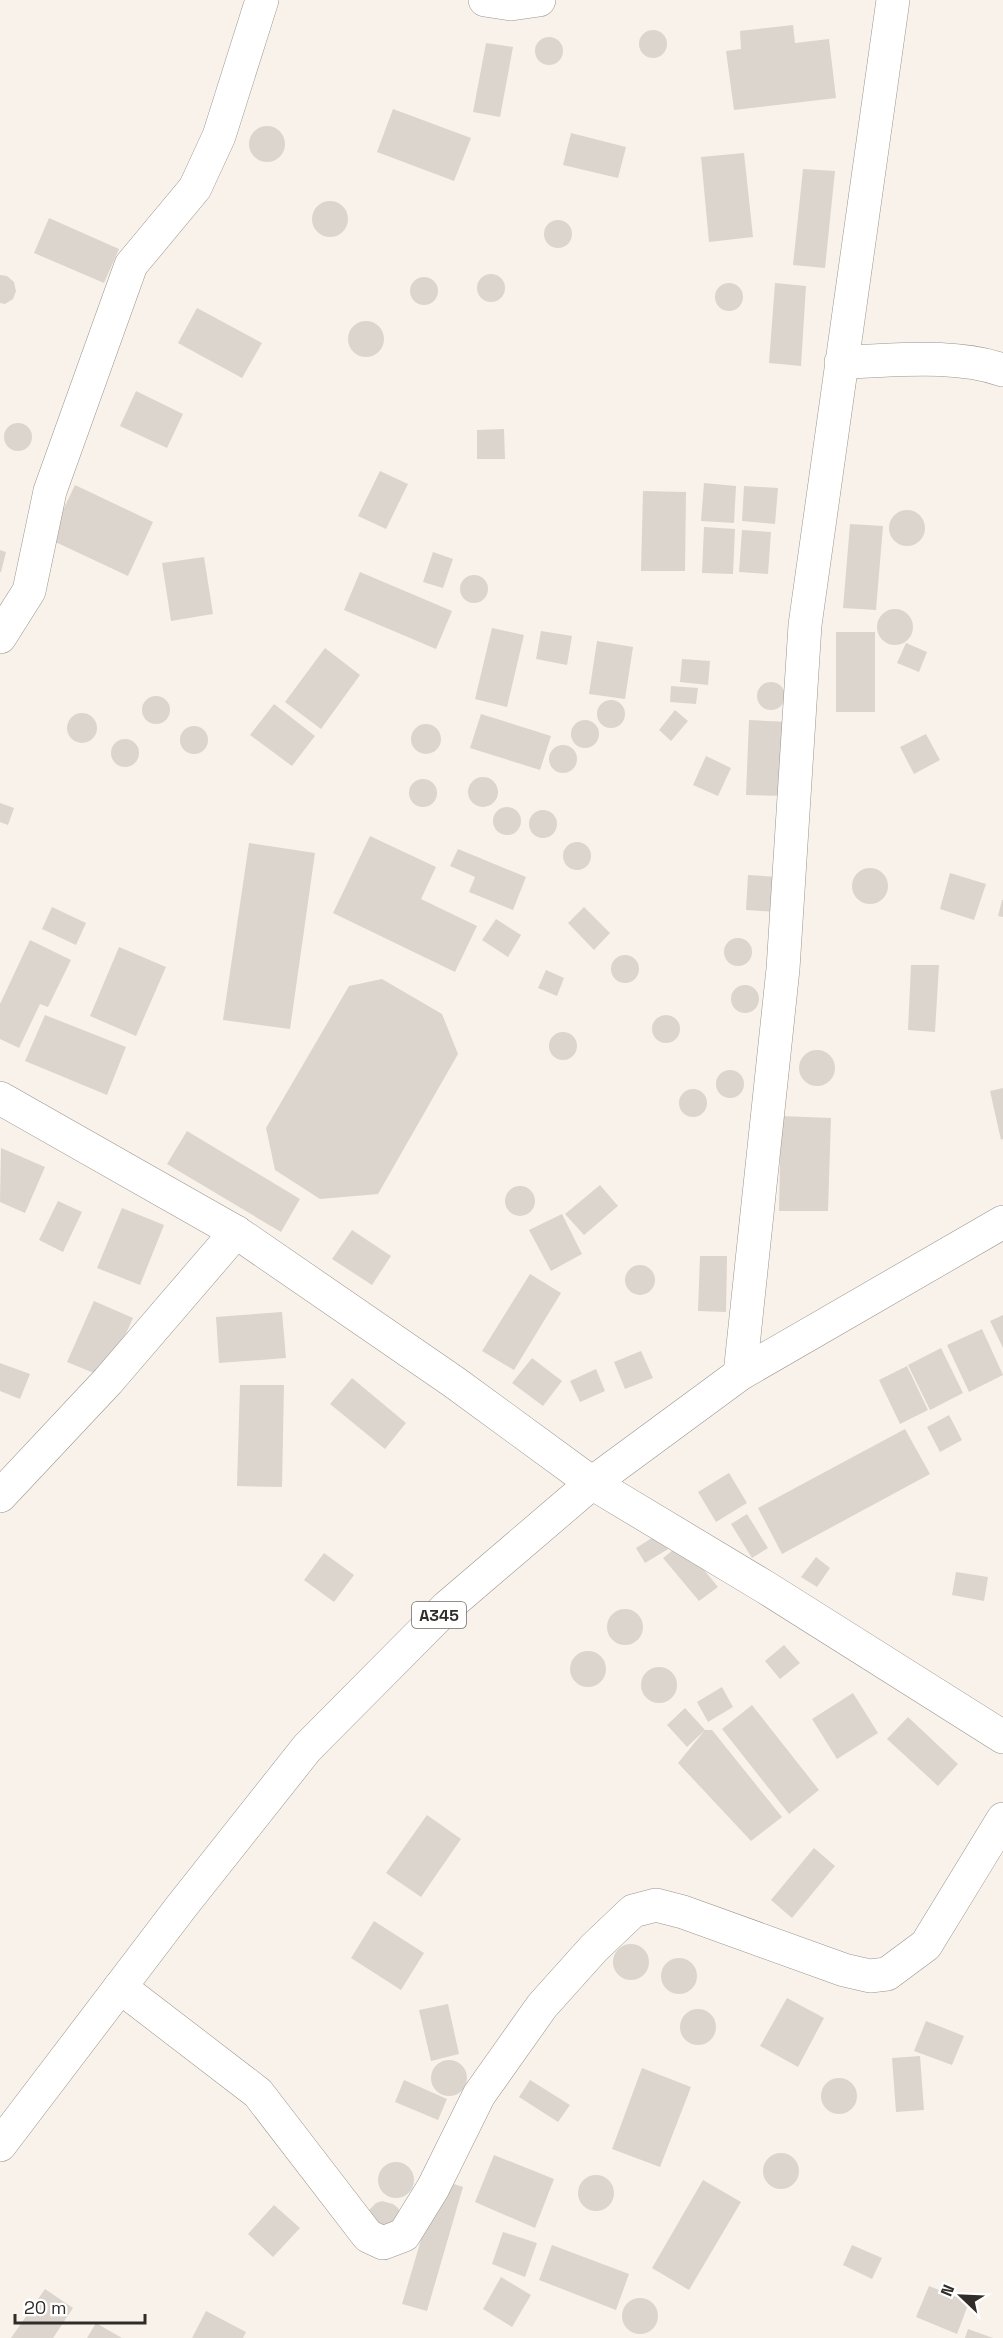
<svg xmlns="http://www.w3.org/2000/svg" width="1003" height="2338" viewBox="0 0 1003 2338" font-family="'Space Grotesk',sans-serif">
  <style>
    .building { fill: #dbd5cd }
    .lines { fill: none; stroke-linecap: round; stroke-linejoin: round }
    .street-casing { stroke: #9a948d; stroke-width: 34 }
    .secondary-casing { stroke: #9a948d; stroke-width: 34 }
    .highway-casing { stroke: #9a948d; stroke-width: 34 }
    .street { stroke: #fff; stroke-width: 33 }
    .secondary { stroke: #fff; stroke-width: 33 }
    .highway { stroke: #fff; stroke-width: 33 }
    .labels { text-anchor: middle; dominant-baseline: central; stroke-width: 6; stroke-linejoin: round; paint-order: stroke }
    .shield { fill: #fff; stroke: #6d6b69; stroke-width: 1.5 }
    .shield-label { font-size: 16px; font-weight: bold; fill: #2f2c29 }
  </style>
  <rect width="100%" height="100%" fill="#f9f2eb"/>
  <!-- building -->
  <path class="building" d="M 793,25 L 795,43 L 829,39 L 836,98 L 734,110 L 726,51 L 741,49 L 740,31 Z
    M639 44a14 14 0 1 1 28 0a14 14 0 1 1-28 0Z
    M535 51a14 14 0 1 1 28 0a14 14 0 1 1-28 0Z
    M 486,43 L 513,47 L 500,117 L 473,112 Z
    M 393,109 L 471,138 L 454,181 L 377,152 Z
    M249 144a18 18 0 1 1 36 0a18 18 0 1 1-36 0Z
    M 571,133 L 626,147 L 618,178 L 563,165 Z
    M 744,153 L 753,237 L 709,242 L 701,157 Z
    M 803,169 L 835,171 L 825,268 L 793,265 Z
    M312 219a18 18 0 1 1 36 0a18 18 0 1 1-36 0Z
    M 49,218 L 119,249 L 104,283 L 34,253 Z
    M544 234a14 14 0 1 1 28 0a14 14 0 1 1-28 0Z
    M477 288a14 14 0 1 1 28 0a14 14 0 1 1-28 0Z
    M 0,275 L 7,276 L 14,282 L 16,291 L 13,299 L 5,304 L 0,303 Z
    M410 291a14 14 0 1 1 28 0a14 14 0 1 1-28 0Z
    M715 297a14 14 0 1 1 28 0a14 14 0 1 1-28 0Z
    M 775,283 L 806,286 L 801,366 L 769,363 Z
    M 197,308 L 262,343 L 242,378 L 178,343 Z
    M348 339a18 18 0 1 1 36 0a18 18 0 1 1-36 0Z
    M 136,391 L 183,414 L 167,448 L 120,426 Z
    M4 437a14 14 0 1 1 28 0a14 14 0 1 1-28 0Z
    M 504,429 L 505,459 L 477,459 L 477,430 Z
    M 380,471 L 408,484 L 386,529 L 358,516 Z
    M 704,483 L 736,486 L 734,523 L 701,521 Z
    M 75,485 L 153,522 L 128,576 L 49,539 Z
    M 744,486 L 778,488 L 775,524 L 742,521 Z
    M 643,491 L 686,492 L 685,571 L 641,571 Z
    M889 528a18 18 0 1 1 36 0a18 18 0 1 1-36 0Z
    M 850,524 L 883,526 L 876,610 L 843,608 Z
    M 704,527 L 735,529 L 733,574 L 702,573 Z
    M 742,530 L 771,532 L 768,574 L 739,572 Z
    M 0,550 L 6,552 L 1,572 L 0,572 Z
    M 433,552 L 453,559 L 443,588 L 423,582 Z
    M 204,557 L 213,614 L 171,621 L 162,563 Z
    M 360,572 L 452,611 L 436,649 L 344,610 Z
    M460 589a14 14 0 1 1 28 0a14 14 0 1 1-28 0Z
    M877 627a18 18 0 1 1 36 0a18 18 0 1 1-36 0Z
    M 492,628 L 524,635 L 507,707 L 475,699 Z
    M 541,631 L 572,636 L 567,665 L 536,659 Z
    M 836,632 L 875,632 L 875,712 L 836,712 Z
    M 597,641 L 633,647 L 625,699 L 589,694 Z
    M 906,643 L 927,652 L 919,672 L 897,663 Z
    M 325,648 L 360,675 L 321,729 L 285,702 Z
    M 682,659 L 710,661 L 708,685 L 680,682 Z
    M757 696a14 14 0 1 1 28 0a14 14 0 1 1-28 0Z
    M 671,686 L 698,688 L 696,704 L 670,702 Z
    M142 710a14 14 0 1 1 28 0a14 14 0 1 1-28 0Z
    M597 714a14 14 0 1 1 28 0a14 14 0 1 1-28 0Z
    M 274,704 L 315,736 L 292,766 L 250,735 Z
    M 675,710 L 688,721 L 671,741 L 659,730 Z
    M67 728a15 15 0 1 1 30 0a15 15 0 1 1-30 0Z
    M 481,714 L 551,736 L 540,770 L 470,748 Z
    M571 734a14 14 0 1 1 28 0a14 14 0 1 1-28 0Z
    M 749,720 L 789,722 L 786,796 L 746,795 Z
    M411 739a15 15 0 1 1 30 0a15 15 0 1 1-30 0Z
    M180 740a14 14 0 1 1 28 0a14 14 0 1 1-28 0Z
    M 926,734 L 940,760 L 914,774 L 900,747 Z
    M111 753a14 14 0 1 1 28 0a14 14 0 1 1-28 0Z
    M549 759a14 14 0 1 1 28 0a14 14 0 1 1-28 0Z
    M 706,756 L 731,768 L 718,796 L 693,785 Z
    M468 792a15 15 0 1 1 30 0a15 15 0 1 1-30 0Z
    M409 793a14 14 0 1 1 28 0a14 14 0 1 1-28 0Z
    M 0,803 L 14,808 L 8,825 L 0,822 Z
    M493 821a14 14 0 1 1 28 0a14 14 0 1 1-28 0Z
    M529 824a14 14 0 1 1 28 0a14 14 0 1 1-28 0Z
    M 370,836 L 436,867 L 421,899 L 477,926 L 455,972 L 333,913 Z
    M563 856a14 14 0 1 1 28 0a14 14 0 1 1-28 0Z
    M 249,843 L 315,853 L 290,1029 L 223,1020 Z
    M 458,849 L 526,877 L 513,910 L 469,892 L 475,877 L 450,866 Z
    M852 886a18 18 0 1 1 36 0a18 18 0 1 1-36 0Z
    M 950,873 L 986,884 L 974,920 L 940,909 Z
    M 748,875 L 778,877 L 776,912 L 746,910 Z
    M 1002,900 L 1003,900 L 1003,917 L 998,916 Z
    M 52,907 L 86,923 L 76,945 L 42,929 Z
    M 584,907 L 610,933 L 594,950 L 568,923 Z
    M 496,919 L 521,935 L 508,957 L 482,940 Z
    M724 952a14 14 0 1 1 28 0a14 14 0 1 1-28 0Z
    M 30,940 L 71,960 L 48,1007 L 40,1004 L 19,1048 L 0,1039 L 0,1004 Z
    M 119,947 L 166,967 L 136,1036 L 90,1016 Z
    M611 969a14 14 0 1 1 28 0a14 14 0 1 1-28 0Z
    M 911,965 L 939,965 L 935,1032 L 908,1030 Z
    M 546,970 L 564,978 L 557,996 L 538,988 Z
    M 382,979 L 442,1014 L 458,1054 L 378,1194 L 320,1199 L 275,1170 L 266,1128 L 349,986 Z
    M731 999a14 14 0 1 1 28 0a14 14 0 1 1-28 0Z
    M652 1029a14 14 0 1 1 28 0a14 14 0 1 1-28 0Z
    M 45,1015 L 126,1047 L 107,1095 L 25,1061 Z
    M549 1046a14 14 0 1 1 28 0a14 14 0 1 1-28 0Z
    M799 1068a18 18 0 1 1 36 0a18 18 0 1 1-36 0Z
    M716 1084a14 14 0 1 1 28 0a14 14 0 1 1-28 0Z
    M 1003,1088 L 1003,1139 L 1001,1140 L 990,1091 Z
    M679 1103a14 14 0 1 1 28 0a14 14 0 1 1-28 0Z
    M 781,1116 L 831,1118 L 828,1211 L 779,1211 Z
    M 187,1131 L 300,1199 L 281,1232 L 167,1164 Z
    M 1,1148 L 45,1167 L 25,1213 L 0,1202 Z
    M 600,1185 L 618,1206 L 584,1235 L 565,1214 Z
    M505 1201a15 15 0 1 1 30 0a15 15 0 1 1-30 0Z
    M 58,1201 L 82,1212 L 63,1252 L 39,1240 Z
    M 122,1208 L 164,1225 L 140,1285 L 97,1268 Z
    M 562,1214 L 582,1254 L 551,1271 L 529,1230 Z
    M 352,1230 L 391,1256 L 372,1285 L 332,1259 Z
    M 700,1256 L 727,1256 L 726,1312 L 698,1311 Z
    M625 1280a15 15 0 1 1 30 0a15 15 0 1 1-30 0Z
    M 530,1274 L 561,1293 L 514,1370 L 482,1351 Z
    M 94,1301 L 133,1318 L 106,1378 L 67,1362 Z
    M 282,1312 L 286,1358 L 219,1363 L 216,1317 Z
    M 1003,1315 L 1003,1348 L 990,1321 Z
    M 982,1329 L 1003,1375 L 969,1392 L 947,1345 Z
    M 941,1348 L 963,1393 L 930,1410 L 908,1365 Z
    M 641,1351 L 653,1378 L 625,1389 L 614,1362 Z
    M 532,1358 L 562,1381 L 543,1406 L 512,1383 Z
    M 0,1363 L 30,1374 L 20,1399 L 0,1391 Z
    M 907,1366 L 928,1410 L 900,1424 L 879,1380 Z
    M 596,1369 L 605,1391 L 580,1402 L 570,1381 Z
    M 352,1378 L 406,1423 L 385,1449 L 330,1404 Z
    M 240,1385 L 284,1385 L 282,1487 L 237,1486 Z
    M 949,1415 L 962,1440 L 940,1452 L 927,1427 Z
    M 905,1429 L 930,1474 L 782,1554 L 758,1508 Z
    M 729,1473 L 747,1503 L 716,1522 L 698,1492 Z
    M 747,1514 L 768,1548 L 752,1558 L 731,1524 Z
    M 666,1529 L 675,1545 L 645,1563 L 636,1548 Z
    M 682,1543 L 718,1587 L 699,1601 L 663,1558 Z
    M 324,1553 L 354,1575 L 334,1602 L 304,1580 Z
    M 816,1557 L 830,1568 L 817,1587 L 801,1577 Z
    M 956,1572 L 988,1577 L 984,1601 L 952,1595 Z
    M607 1627a18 18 0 1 1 36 0a18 18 0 1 1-36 0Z
    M 784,1645 L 800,1663 L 780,1679 L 765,1661 Z
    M570 1669a18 18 0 1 1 36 0a18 18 0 1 1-36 0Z
    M641 1685a18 18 0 1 1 36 0a18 18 0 1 1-36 0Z
    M 722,1687 L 733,1707 L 708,1722 L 697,1702 Z
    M 853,1693 L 878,1733 L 837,1759 L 812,1719 Z
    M 752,1705 L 819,1790 L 789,1814 L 722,1729 Z
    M 685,1708 L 705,1730 L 712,1730 L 782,1817 L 751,1841 L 678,1763 L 705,1730 L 687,1747 L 667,1725 Z
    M 908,1717 L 958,1764 L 938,1786 L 887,1739 Z
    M 427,1815 L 461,1839 L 421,1897 L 386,1873 Z
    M 814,1848 L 835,1866 L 792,1918 L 771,1900 Z
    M 374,1921 L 424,1953 L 401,1990 L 351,1958 Z
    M613 1962a18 18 0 1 1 36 0a18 18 0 1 1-36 0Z
    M661 1976a18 18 0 1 1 36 0a18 18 0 1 1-36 0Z
    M 787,1998 L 824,2018 L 798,2067 L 760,2046 Z
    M 448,2004 L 459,2054 L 431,2061 L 419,2010 Z
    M680 2027a18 18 0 1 1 36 0a18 18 0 1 1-36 0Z
    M 926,2021 L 964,2036 L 952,2065 L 914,2051 Z
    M 920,2056 L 924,2110 L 896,2112 L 892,2058 Z
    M431 2078a18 18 0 1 1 36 0a18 18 0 1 1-36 0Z
    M 642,2068 L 691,2087 L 660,2167 L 612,2149 Z
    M821 2096a18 18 0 1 1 36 0a18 18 0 1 1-36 0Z
    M 404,2080 L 447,2099 L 438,2120 L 395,2102 Z
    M 530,2080 L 570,2105 L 558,2122 L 519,2097 Z
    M763 2171a18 18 0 1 1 36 0a18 18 0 1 1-36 0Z
    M 494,2155 L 554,2179 L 535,2228 L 475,2202 Z
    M378 2180a18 18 0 1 1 36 0a18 18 0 1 1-36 0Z
    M578 2193a18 18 0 1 1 36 0a18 18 0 1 1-36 0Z
    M 439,2179 L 463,2187 L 427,2311 L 402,2304 Z
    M 703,2180 L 741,2202 L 689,2290 L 652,2268 Z
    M 382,2201 L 393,2204 L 398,2208 L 401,2214 L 400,2226 L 368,2228 L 367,2212 L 376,2203 Z
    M 274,2205 L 300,2228 L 273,2257 L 248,2234 Z
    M 503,2232 L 537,2243 L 525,2277 L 492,2264 Z
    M 552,2245 L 629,2274 L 616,2310 L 539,2280 Z
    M 852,2245 L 882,2258 L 872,2279 L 843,2265 Z
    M 501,2277 L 531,2295 L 512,2327 L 483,2309 Z
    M 929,2286 L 969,2302 L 957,2334 L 916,2317 Z
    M 45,2289 L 73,2308 L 53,2338 L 11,2338 Z
    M622 2316a18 18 0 1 1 36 0a18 18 0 1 1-36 0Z
    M 206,2311 L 246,2332 L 243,2338 L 192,2338 Z
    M 96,2323 L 122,2338 L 87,2338 Z
    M 968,2329 L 993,2338 L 965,2338 Z"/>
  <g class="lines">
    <!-- street casing -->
    <g class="street-casing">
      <path id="street" d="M 485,0 L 511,4 L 539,0
        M 841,362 C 894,361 952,353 1003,370
        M 0,637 L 29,591 L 50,491 L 131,265 L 195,188 L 219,136 L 262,0
        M 740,1374 L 783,969 L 805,625 L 893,0
        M 592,1483 L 765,1587 L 1003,1737
        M 0,1496 L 108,1381 L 236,1232
        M 120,1987 L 258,2093 L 368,2236 L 383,2243 L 404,2235 L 433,2188 L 479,2095 L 542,2006 L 594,1948 L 633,1911 L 656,1905 L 683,1912 L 844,1970 L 870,1976 L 887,1974 L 926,1945 L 1003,1819"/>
    </g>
    <!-- secondary casing -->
    <g class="secondary-casing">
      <path id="secondary" d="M 0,1098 L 236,1232 L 454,1382 L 592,1483"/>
    </g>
    <!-- highway casing -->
    <g class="highway-casing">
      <path id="highway" d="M 0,2145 L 181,1907 L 307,1748 L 447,1607 L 592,1483 L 740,1374 L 1003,1222"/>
    </g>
    <!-- street -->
    <use href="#street" class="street"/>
    <!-- secondary -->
    <use href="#secondary" class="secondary"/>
    <!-- highway -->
    <use href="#highway" class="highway"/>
  </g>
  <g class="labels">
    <!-- shield labels -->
    <rect class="shield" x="412" y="1602" width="54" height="26" rx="4.5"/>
    <g class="shield-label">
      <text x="439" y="1615">A345</text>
    </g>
  </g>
  <!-- north arrow -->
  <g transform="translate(961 2296) rotate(293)" stroke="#ffffff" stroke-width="4.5" paint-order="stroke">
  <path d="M0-4.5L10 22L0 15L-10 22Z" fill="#2f2c29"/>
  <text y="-9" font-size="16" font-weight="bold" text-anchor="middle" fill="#2f2c29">N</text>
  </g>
  <!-- scale -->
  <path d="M15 2314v9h130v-9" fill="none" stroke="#2f2c29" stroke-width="3"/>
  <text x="24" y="2314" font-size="18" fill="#2f2c29" stroke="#ffffff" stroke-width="4.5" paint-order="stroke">20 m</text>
</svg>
